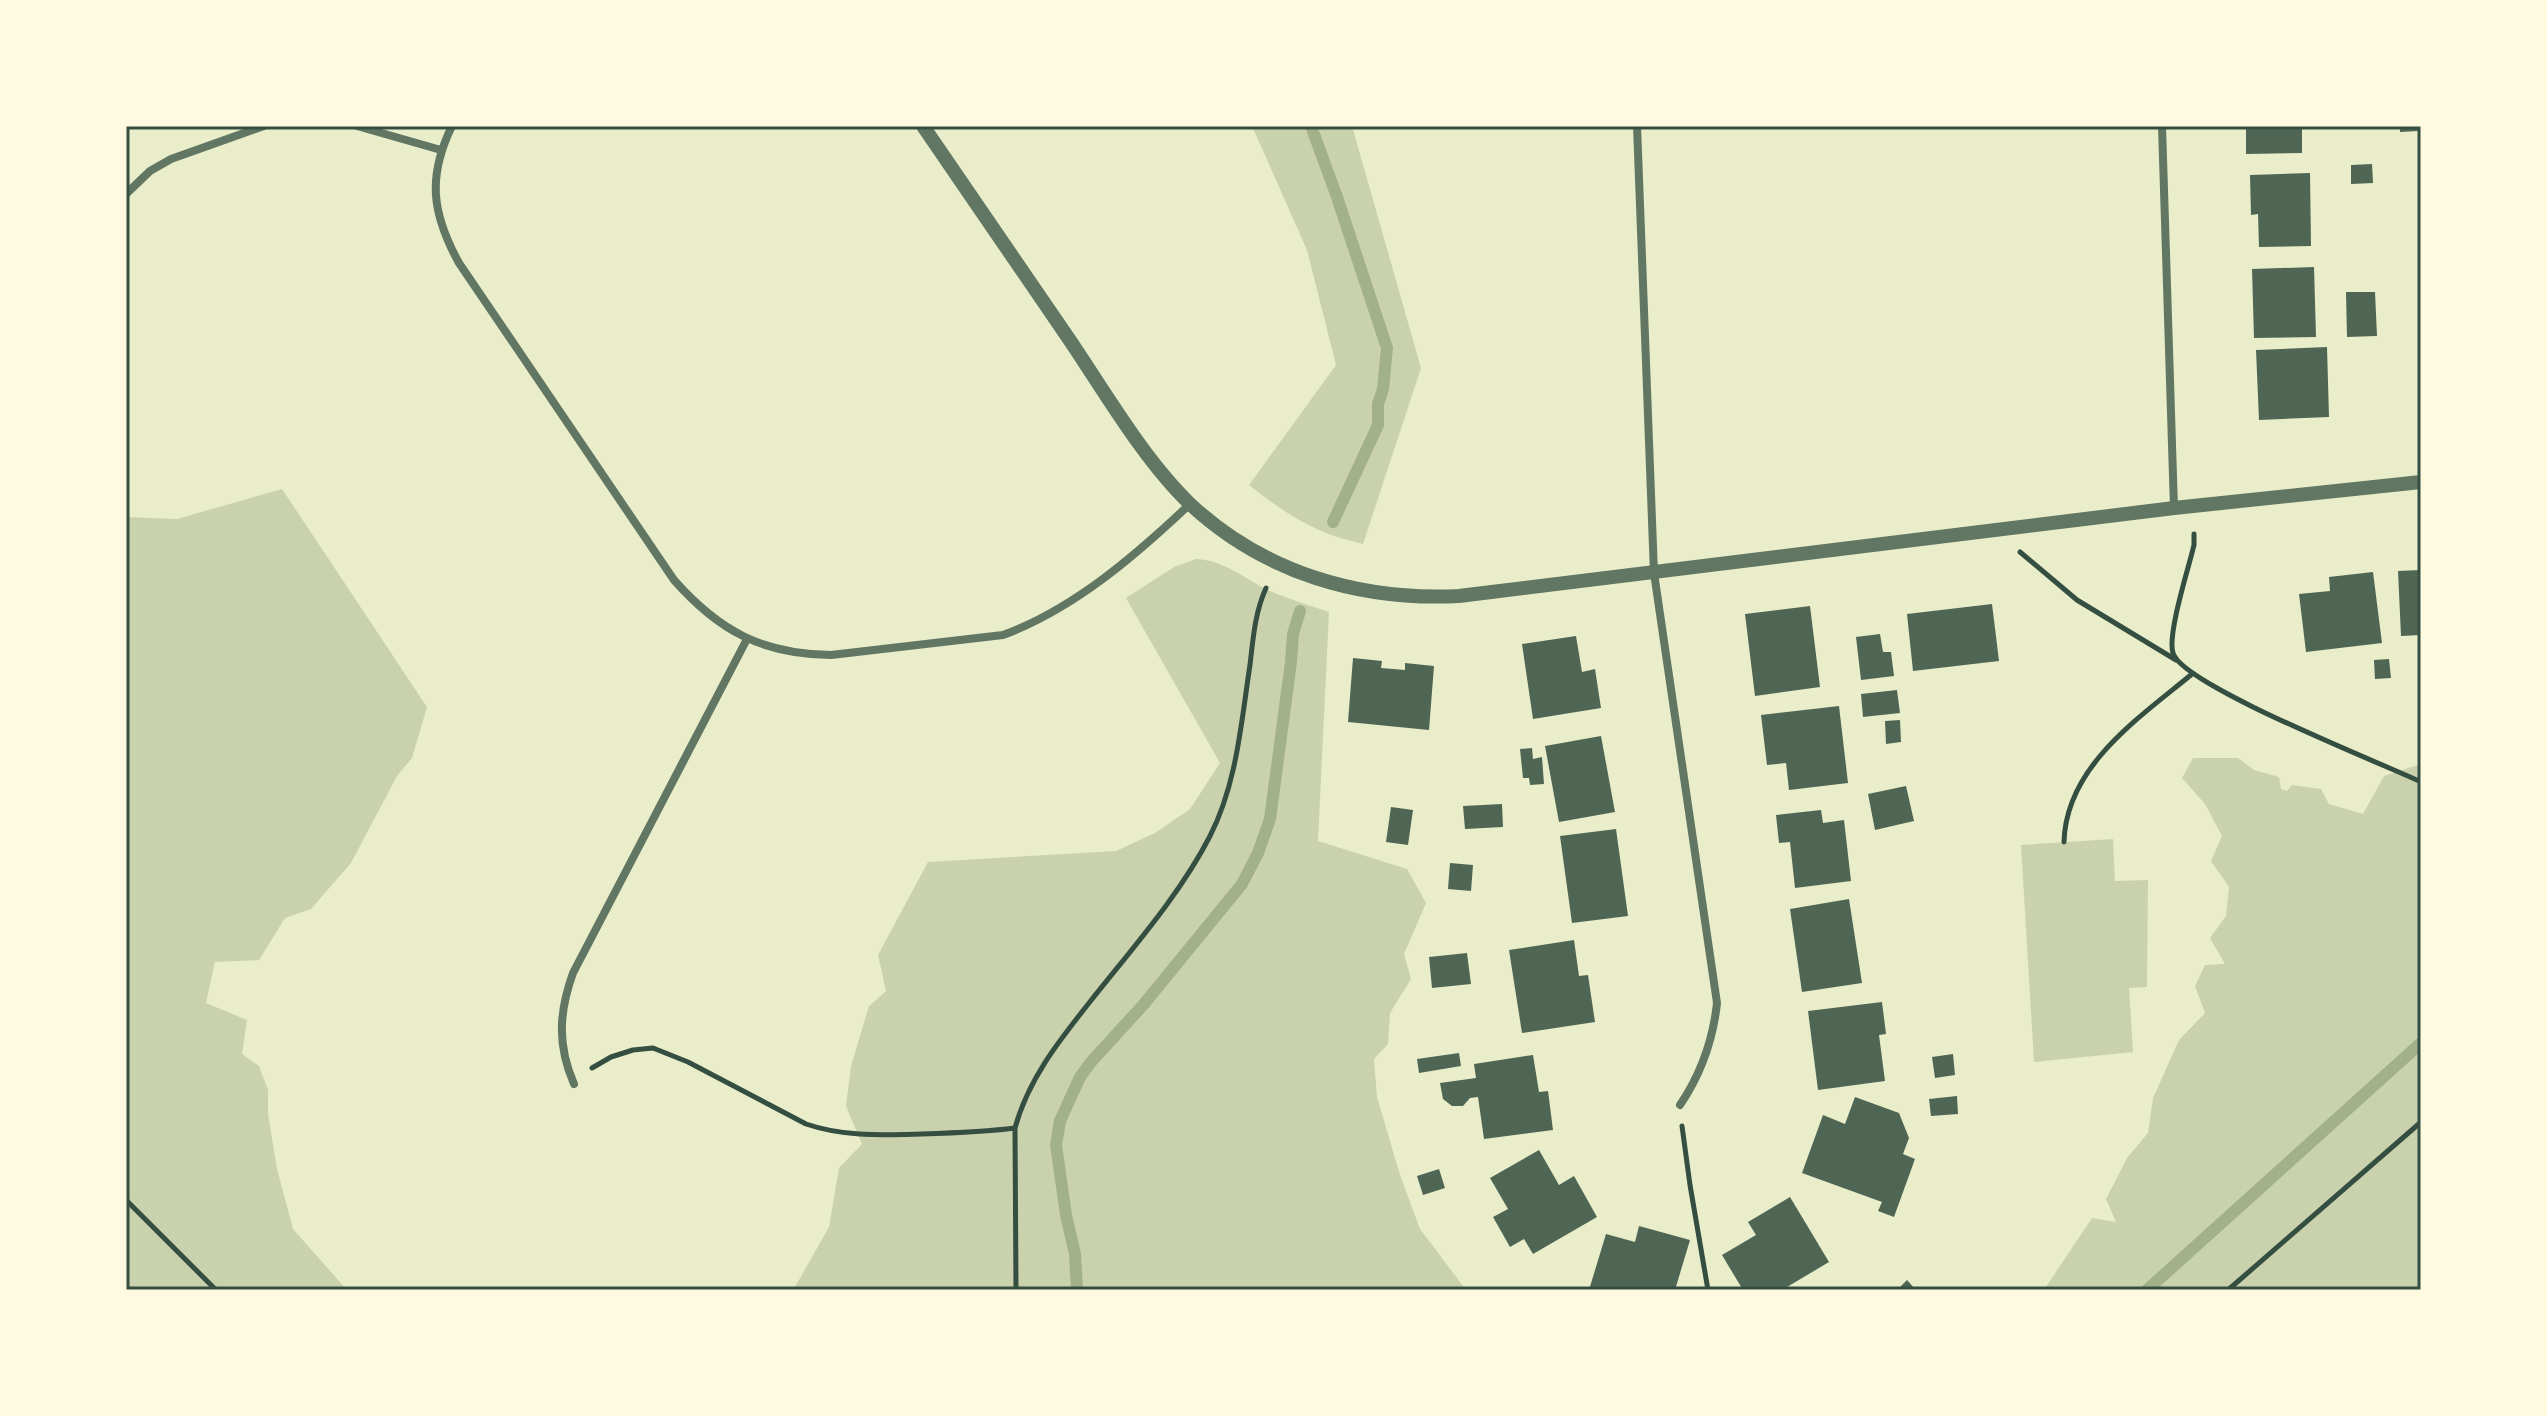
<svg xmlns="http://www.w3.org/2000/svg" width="2547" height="1416" viewBox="0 0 2547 1416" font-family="'IBM Plex Serif',serif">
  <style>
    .green { fill: #cad2ad }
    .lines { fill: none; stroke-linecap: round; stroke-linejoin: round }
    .stream { stroke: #a3b18a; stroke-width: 12 }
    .building { fill: #4f6655 }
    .path { stroke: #344e41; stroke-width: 5 }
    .minor { stroke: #617663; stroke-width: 8 }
    .tertiary { stroke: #617663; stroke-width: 14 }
    .neatline { fill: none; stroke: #344e41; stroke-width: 3 }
  </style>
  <rect width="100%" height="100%" fill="#e9edc9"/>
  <!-- green -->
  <path class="green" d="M 1252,126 L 1352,126 L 1421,368 L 1363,544 C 1317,534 1285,514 1249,485 L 1336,365 L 1307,250 Z
    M 282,489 L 427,707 L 412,758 L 397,776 L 351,863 L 311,909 L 285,918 L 259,960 L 215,962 L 206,1003 L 247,1020 L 242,1054 L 259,1066 L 268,1090 L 268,1114 L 277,1169 L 293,1229 L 347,1290 L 126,1290 L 126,517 L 177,519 Z
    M 1196,559 C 1224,560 1245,579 1270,591 C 1289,599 1309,605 1329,612 L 1318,841 L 1407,869 L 1426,903 L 1404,954 L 1411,979 L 1390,1013 L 1388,1044 L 1374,1059 L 1377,1097 L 1400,1175 L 1420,1229 L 1466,1290 L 790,1290 L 795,1287 L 829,1227 L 839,1168 L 862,1144 L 846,1106 L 851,1066 L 869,1006 L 886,991 L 878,955 L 928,862 L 1116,851 L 1155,833 L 1190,809 L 1220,763 L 1126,598 L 1174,567 Z
    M 2193,758 L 2238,758 L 2254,770 L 2279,777 L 2281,789 L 2287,791 L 2292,785 L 2321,789 L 2329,804 L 2363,814 L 2384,776 L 2421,764 L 2421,1290 L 2044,1290 L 2092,1218 L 2116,1222 L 2106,1199 L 2127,1158 L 2148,1133 L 2153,1098 L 2179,1040 L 2205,1013 L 2195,986 L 2205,965 L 2225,964 L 2210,938 L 2226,916 L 2229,887 L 2211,861 L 2222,836 L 2205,804 L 2182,778 Z
    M 2113,839 L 2115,881 L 2148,880 L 2147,987 L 2129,988 L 2133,1052 L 2034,1062 L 2021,845 Z"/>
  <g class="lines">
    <!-- stream -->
    <path class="stream" d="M 1311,126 L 1337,197 L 1387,348 L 1383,389 L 1378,404 L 1378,425 L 1333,522
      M 1077,1290 L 1075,1254 L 1066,1215 L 1056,1145 L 1060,1121 L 1080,1077 L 1091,1062 L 1144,1004 L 1242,884 L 1258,853 L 1270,819 L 1291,662 L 1293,634 L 1300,611
      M 2147,1290 L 2421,1043"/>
  </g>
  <!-- building -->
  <path class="building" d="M 2246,126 L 2302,126 L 2302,153 L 2246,154 Z
    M 2400,126 L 2417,126 L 2418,131 L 2400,132 Z
    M 2372,164 L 2373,183 L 2351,184 L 2351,165 Z
    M 2310,173 L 2311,246 L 2259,247 L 2258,214 L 2251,215 L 2250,175 Z
    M 2314,267 L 2316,337 L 2254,338 L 2252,269 Z
    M 2346,292 L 2375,292 L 2377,336 L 2347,337 Z
    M 2327,347 L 2329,417 L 2259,420 L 2256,350 Z
    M 2421,570 L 2421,635 L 2401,636 L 2398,571 Z
    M 2373,572 L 2382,643 L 2306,652 L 2299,594 L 2330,591 L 2329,577 Z
    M 1992,604 L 1999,661 L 1913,671 L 1907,614 Z
    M 1810,606 L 1820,687 L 1755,696 L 1745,614 Z
    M 1880,634 L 1883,652 L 1891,652 L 1894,676 L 1861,680 L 1856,637 Z
    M 1576,636 L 1582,672 L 1595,669 L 1601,708 L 1533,719 L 1522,644 Z
    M 1353,658 L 1382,661 L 1381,668 L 1405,670 L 1405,663 L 1434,666 L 1429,730 L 1348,722 Z
    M 2389,659 L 2391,678 L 2375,679 L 2374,660 Z
    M 1897,690 L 1900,713 L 1863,717 L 1861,694 Z
    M 1839,706 L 1848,783 L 1789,790 L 1786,763 L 1767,765 L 1761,715 Z
    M 1900,720 L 1901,742 L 1886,744 L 1885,721 Z
    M 1601,736 L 1615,812 L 1559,822 L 1545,746 Z
    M 1532,748 L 1533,759 L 1542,757 L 1544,784 L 1530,785 L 1529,778 L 1523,778 L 1520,749 Z
    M 1906,786 L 1914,821 L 1875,830 L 1868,794 Z
    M 1502,804 L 1503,827 L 1465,829 L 1463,806 Z
    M 1391,807 L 1413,810 L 1408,845 L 1386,842 Z
    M 1821,810 L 1823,823 L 1844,820 L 1851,881 L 1795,888 L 1790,842 L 1779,843 L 1776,815 Z
    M 1616,829 L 1628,916 L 1572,923 L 1560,836 Z
    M 1450,863 L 1473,865 L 1471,891 L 1448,889 Z
    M 1849,899 L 1862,983 L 1802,992 L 1790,909 Z
    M 1574,940 L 1579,976 L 1588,975 L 1595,1022 L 1522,1033 L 1509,950 Z
    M 1467,953 L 1471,984 L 1432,988 L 1429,957 Z
    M 1882,1002 L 1886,1034 L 1879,1035 L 1885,1081 L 1818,1090 L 1808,1011 Z
    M 1459,1053 L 1461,1066 L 1419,1073 L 1417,1059 Z
    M 1953,1054 L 1955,1075 L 1935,1078 L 1932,1057 Z
    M 1533,1055 L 1539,1092 L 1548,1091 L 1553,1130 L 1484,1139 L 1478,1097 L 1470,1098 L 1463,1106 L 1452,1106 L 1443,1099 L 1440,1083 L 1476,1078 L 1474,1064 Z
    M 1957,1096 L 1958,1114 L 1931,1116 L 1929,1099 Z
    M 1855,1097 L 1899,1113 L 1909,1138 L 1903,1154 L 1915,1159 L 1894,1217 L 1878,1211 L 1882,1202 L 1802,1173 L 1823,1115 L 1845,1124 Z
    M 1539,1150 L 1559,1185 L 1574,1176 L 1597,1217 L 1533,1254 L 1524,1239 L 1510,1247 L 1493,1217 L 1508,1209 L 1490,1178 Z
    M 1439,1169 L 1445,1188 L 1423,1195 L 1417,1176 Z
    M 1790,1197 L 1829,1262 L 1782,1290 L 1743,1290 L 1722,1255 L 1756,1235 L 1748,1222 Z
    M 1639,1226 L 1690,1240 L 1675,1290 L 1589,1290 L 1606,1234 L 1635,1242 Z
    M 1907,1280 L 1916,1290 L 1897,1290 Z"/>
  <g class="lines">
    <!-- path -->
    <path class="path" d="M 2194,534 L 2194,545 C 2189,567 2167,634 2173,653 C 2182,685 2381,763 2421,782
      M 2020,552 L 2077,600 L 2176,660
      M 2064,842 C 2066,766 2139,718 2192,674
      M 592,1068 L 611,1057 L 633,1050 L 653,1048 L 688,1062 L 806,1124 C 844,1137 882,1135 922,1134 C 953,1133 984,1132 1015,1128
      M 1682,1126 L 1690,1185 L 1708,1290
      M 126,1200 L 216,1290
      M 1016,1290 L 1015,1128 C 1028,1080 1058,1042 1089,1003 C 1130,951 1180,895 1210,836 C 1237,783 1241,723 1250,665 C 1253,639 1255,612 1266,588
      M 2228,1290 L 2421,1122"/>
    <!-- minor -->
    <path class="minor" d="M 357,126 L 441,150
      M 452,126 C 427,177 432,214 459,263 L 674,580 C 719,631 762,654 831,655 L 1003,635 C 1074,609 1136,555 1190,504
      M 1637,126 L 1654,573 L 1717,1003 C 1713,1040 1701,1074 1680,1105
      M 2162,126 L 2174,508
      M 126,194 L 150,171 L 171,159 L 264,126
      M 574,1084 C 557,1045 559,1012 573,973 L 747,639"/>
    <!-- tertiary -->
    <path class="tertiary" d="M 923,126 C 972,198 1022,270 1071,342 C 1106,394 1145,461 1190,504 C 1264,573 1360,601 1459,596 L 2174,508 L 2421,482"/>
  </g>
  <!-- border -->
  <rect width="2547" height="1416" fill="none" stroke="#fefae0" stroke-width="256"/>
  <rect x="128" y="128" width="2291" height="1160" class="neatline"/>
</svg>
